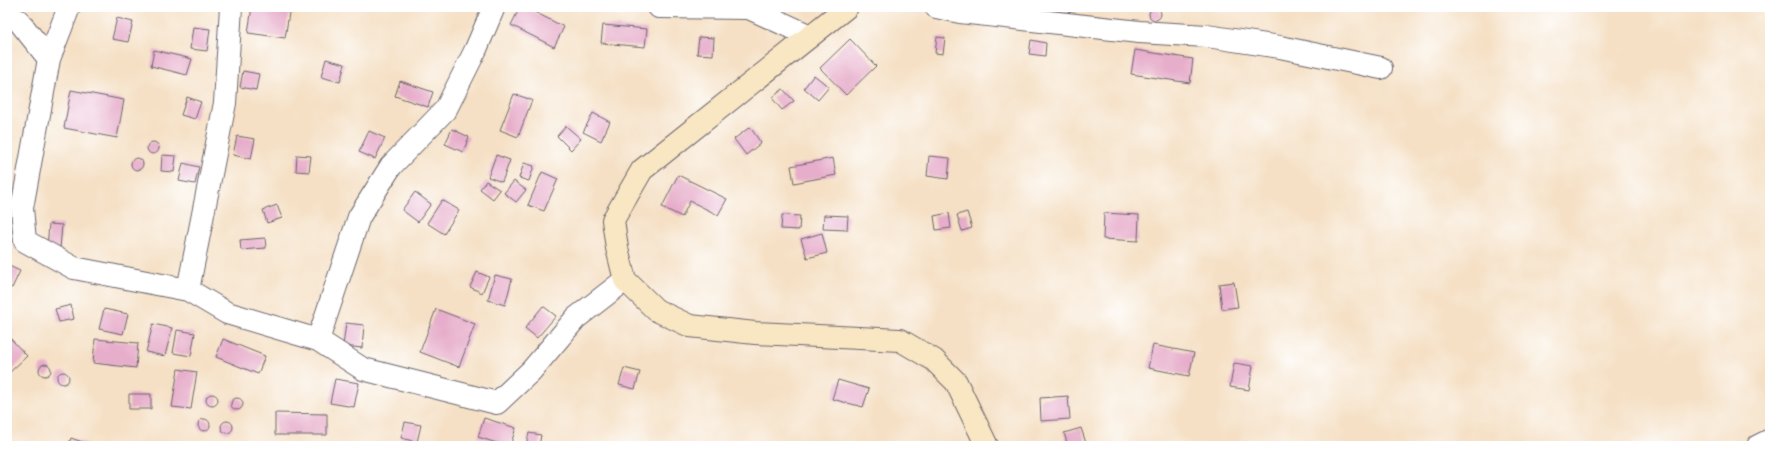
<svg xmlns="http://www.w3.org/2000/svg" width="1777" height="453" viewBox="0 0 1777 453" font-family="'Libre Bodoni',serif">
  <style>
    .building { fill: #e7aecb }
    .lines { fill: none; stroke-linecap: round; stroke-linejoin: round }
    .street-casing { stroke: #6c646b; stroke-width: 24 }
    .secondary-casing { stroke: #6c646b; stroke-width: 24 }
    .street { stroke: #fff; stroke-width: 22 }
    .secondary { stroke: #f9e7c3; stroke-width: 22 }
  </style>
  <rect width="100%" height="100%" fill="#fff"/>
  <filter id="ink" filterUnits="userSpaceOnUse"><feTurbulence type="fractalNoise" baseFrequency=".025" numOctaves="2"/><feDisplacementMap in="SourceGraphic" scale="8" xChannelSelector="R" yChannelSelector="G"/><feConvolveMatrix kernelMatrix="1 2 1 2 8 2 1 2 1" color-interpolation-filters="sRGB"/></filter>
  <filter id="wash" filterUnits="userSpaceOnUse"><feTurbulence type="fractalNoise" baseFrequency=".012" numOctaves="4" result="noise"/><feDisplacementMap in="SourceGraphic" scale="16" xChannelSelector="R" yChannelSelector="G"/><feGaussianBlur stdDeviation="0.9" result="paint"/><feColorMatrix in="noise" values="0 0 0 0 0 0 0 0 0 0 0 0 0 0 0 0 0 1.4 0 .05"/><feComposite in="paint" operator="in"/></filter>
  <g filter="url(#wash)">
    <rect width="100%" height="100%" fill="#f5e0c5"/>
    <g id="blocks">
      <!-- building -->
      <path class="building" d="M 252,7 L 290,7 L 285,38 L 248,33 Z
        M 469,7 L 484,7 L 483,11 Z
        M 520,7 L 525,7 L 564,27 L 554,47 L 511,25 Z
        M1149 14a6 6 0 1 1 12 0a6 6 0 1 1-12 0Z
        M 117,18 L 133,22 L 128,42 L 112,39 Z
        M 603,25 L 647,29 L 645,47 L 601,43 Z
        M 193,27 L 210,29 L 207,51 L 190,49 Z
        M 699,37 L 714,38 L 713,55 L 697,54 Z
        M 937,37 L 945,38 L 943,54 L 935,53 Z
        M 850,39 L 876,66 L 846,95 L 820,68 Z
        M 1031,40 L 1046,43 L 1045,56 L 1029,54 Z
        M 154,50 L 192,59 L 187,75 L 151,66 Z
        M 1135,50 L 1193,59 L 1190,83 L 1131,74 Z
        M 326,59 L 345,64 L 340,82 L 321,77 Z
        M 243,71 L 259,74 L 256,90 L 240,87 Z
        M 814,75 L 829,87 L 818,100 L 804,88 Z
        M 400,81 L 433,92 L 428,107 L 395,96 Z
        M 783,89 L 794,101 L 782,110 L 772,98 Z
        M 71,90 L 124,100 L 117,138 L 64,128 Z
        M 514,94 L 532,100 L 518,137 L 500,130 Z
        M 187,97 L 201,102 L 195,119 L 181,115 Z
        M 593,113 L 610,122 L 601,141 L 583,132 Z
        M 566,126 L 581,139 L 571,150 L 557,136 Z
        M 750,127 L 761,143 L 746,155 L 734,139 Z
        M 452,129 L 469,137 L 463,152 L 445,144 Z
        M 369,131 L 385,138 L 375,159 L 359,152 Z
        M 237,136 L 255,139 L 251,159 L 233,155 Z
        M147 148a6 6 0 1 1 12 0a6 6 0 1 1-12 0Z
        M 162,155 L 176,156 L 174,172 L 161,171 Z
        M 297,155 L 311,156 L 309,172 L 296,171 Z
        M 496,155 L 510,160 L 502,182 L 488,177 Z
        M 929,156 L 950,158 L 948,179 L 927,176 Z
        M131 164a6 6 0 1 1 12 0a6 6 0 1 1-12 0Z
        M 833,158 L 836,175 L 794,183 L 791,166 Z
        M 183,163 L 199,167 L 195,184 L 179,181 Z
        M 524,163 L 534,166 L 529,181 L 519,178 Z
        M 542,172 L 558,179 L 544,211 L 528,205 Z
        M 678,175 L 727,199 L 718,215 L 690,201 L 682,217 L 662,207 Z
        M 486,181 L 500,190 L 493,199 L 480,189 Z
        M 514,181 L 526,190 L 516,202 L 504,193 Z
        M 415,192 L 431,204 L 418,222 L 402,210 Z
        M 442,200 L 459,210 L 444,234 L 427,223 Z
        M 277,205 L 282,218 L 267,223 L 263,210 Z
        M 967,212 L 972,228 L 962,231 L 957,215 Z
        M 949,213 L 951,228 L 936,230 L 934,216 Z
        M 1104,213 L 1139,215 L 1138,241 L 1103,239 Z
        M 782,215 L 800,216 L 799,230 L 781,229 Z
        M 824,215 L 848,216 L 847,230 L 823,229 Z
        M 49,224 L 62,225 L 60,249 L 47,248 Z
        M 822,233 L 827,253 L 807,258 L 801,239 Z
        M 265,238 L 266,248 L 241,250 L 240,240 Z
        M 7,265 L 20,271 L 12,288 L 7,285 Z
        M 477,272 L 489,277 L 482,293 L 470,287 Z
        M 495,275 L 512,279 L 505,305 L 488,300 Z
        M 1234,282 L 1238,307 L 1222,309 L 1219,284 Z
        M 71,305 L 74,319 L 59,322 L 55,309 Z
        M 543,306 L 556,316 L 537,338 L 525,328 Z
        M 104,309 L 128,314 L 123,334 L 99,329 Z
        M 436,309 L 475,324 L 459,367 L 420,352 Z
        M 346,323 L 364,325 L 362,348 L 343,346 Z
        M 153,324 L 172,328 L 165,356 L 146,352 Z
        M 177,330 L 195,333 L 191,356 L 173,353 Z
        M 7,335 L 27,356 L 10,372 L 7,368 Z
        M 95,339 L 138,343 L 136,368 L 93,363 Z
        M 223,339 L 265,356 L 258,374 L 216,357 Z
        M 1153,345 L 1194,353 L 1189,376 L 1148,368 Z
        M 1234,363 L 1253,366 L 1249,390 L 1230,387 Z
        M39 370a6 6 0 1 1 12 0a6 6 0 1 1-12 0Z
        M 624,368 L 640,372 L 635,389 L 619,385 Z
        M 178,369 L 197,372 L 191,409 L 172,407 Z
        M57 378a6 6 0 1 1 12 0a6 6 0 1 1-12 0Z
        M 335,379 L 359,383 L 354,407 L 330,403 Z
        M 838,380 L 869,389 L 863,407 L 832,399 Z
        M206 400a6 6 0 1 1 12 0a6 6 0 1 1-12 0Z
        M 129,394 L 151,394 L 151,409 L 129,409 Z
        M 1068,396 L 1070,419 L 1041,421 L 1040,398 Z
        M231 404a6 6 0 1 1 12 0a6 6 0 1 1-12 0Z
        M 275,413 L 327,414 L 327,435 L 275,435 Z
        M 484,418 L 516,428 L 510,446 L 506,446 L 478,437 Z
        M198 425a6 6 0 1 1 12 0a6 6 0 1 1-12 0Z
        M221 427a6 6 0 1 1 12 0a6 6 0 1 1-12 0Z
        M 405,422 L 421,425 L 417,442 L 401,438 Z
        M 1081,428 L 1087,446 L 1068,446 L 1064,433 Z
        M 529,433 L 541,435 L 539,446 L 526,446 Z
        M 71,438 L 88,444 L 87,446 L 68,446 Z"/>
    </g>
  </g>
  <g filter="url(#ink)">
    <use href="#blocks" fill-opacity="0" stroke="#6c646b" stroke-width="1"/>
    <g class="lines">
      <!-- street casing -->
      <g class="street-casing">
        <path id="street" d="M 659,7 L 749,8 L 810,36
          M 936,7 L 960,12 L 1139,32 L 1207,36 L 1280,47 L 1381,68
          M 7,17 L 18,20 L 49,59 L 22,208 L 25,241 L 74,268 L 188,290 L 227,313 L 318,340 L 363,369 L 497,403 L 531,371 L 576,318 L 625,280
          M 49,59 L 69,7
          M 188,290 L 225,103 L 231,7
          M 318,340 L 359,217 L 391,166 L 446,109 L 476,49 L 494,7
          M 1758,446 L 1770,440"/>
      </g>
      <!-- secondary casing -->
      <g class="secondary-casing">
        <path id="secondary" d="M 847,7 L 642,170 L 613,220 L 617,248 L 625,280 L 656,310 L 690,326 L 755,333 L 900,340 L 934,360 L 956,382 L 987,446"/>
      </g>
      <!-- street -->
      <use href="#street" class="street"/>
      <!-- secondary -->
      <use href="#secondary" class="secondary"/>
    </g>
  </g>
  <!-- margin -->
  <rect width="1777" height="453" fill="none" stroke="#fff" stroke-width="24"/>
</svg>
